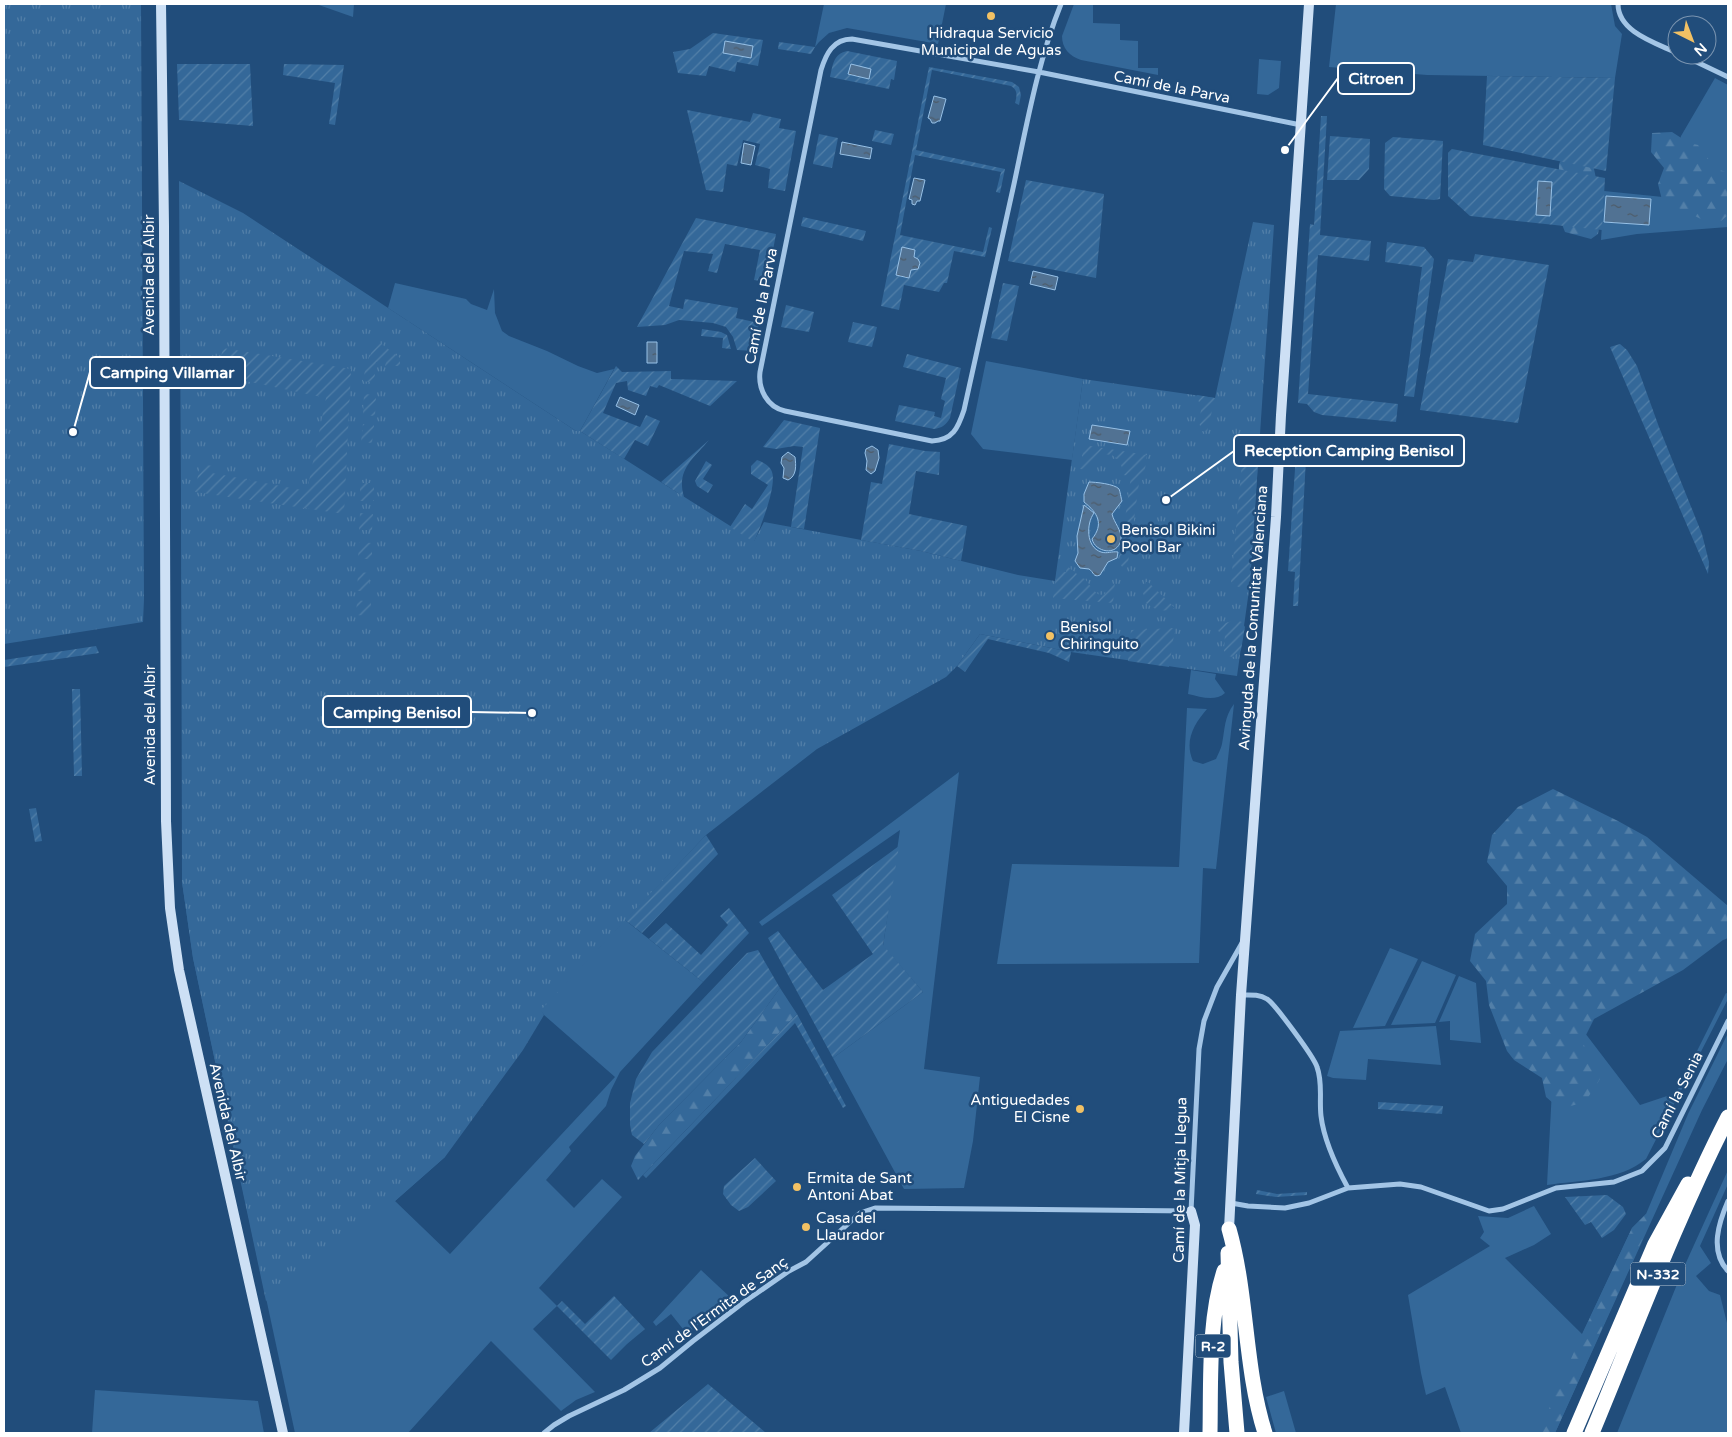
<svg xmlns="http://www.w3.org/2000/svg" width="1732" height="1437" viewBox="0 0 1732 1437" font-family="'Varela Round',sans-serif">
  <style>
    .grass { fill: #346899 }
    .forest { fill: url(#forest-firs) }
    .park { fill: url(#park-tufts) }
    .garden { fill: url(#garden-furrows) }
    .water { fill: url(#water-ripples); stroke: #97c1e7 }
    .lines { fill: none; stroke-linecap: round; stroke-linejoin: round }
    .street { stroke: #a3c5e6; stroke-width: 5 }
    .secondary { stroke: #cde0f5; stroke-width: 10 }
    .highway { stroke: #fff; stroke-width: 15 }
    .poi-dot { fill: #f2c164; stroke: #214d7b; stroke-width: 2 }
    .labels { text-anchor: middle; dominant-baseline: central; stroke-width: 5; stroke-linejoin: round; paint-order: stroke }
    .shield { fill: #214d7b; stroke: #bccad7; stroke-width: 1 }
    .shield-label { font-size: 14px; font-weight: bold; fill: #fff }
    .poi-label { font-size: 15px; fill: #fff; stroke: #214d7b; text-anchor: start }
    .street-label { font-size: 15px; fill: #fff; stroke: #214d7b }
    .leader { fill: none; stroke: #fff; stroke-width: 2 }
    .callout-dot { fill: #fff; stroke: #214d7b; stroke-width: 2 }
    .callout { fill: #214d7b; stroke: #fff; stroke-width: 2 }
    .callout-label { font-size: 16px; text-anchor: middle; font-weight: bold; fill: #fff }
  </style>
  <defs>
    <pattern id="forest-firs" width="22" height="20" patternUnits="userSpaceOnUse" patternTransform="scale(1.25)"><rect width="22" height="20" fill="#346899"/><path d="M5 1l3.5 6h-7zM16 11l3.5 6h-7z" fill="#527fa8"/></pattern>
    <pattern id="park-tufts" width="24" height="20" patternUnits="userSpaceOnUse" patternTransform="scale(1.25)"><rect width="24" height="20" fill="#346899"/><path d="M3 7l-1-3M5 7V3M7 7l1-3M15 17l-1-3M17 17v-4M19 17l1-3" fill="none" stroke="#527fa8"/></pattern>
    <pattern id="garden-furrows" width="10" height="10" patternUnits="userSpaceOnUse" patternTransform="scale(1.25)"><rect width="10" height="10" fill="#346899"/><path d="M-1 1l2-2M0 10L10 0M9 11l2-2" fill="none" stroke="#527fa8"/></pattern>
    <pattern id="water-ripples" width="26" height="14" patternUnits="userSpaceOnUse" patternTransform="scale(1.25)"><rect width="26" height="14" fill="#517293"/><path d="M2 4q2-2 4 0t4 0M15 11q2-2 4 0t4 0" fill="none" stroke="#4e5b68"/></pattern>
  </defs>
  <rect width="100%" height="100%" fill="#214d7b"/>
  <!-- grass -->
  <path class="grass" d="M 316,4 L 354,4 L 353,17 Z
    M 824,4 L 946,4 L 938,44 L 847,28 L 829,33 L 819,42 L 815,47 Z
    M 1074,4 L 1093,4 L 1093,23 L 1120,24 L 1120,40 L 1138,41 L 1138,68 L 1158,68 L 1158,75 L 1081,60 C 1069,56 1062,48 1062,36 Z
    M 1336,4 L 1611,4 L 1615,26 L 1622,34 L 1615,78 L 1427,75 L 1329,67 Z
    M 1259,59 L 1281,61 L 1279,88 L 1268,95 L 1257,94 Z
    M 1715,78 L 1728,85 L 1728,227 L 1637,234 L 1601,240 L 1604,191 L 1663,197 L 1681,136 Z
    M 395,283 L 466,299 L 471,304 L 487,310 L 494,289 L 495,313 L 502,331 L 509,336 L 547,351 L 578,366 L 597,373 L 614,369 L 580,431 L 576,431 L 388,308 Z
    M 986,361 L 1083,379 L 1072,460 L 983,449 L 971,434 Z
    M 181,492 L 419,1102 L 445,1157 L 395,1201 L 450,1254 L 615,1077 L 544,1015 L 540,1010 L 625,920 L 703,982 L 620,1072 L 611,1090 L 606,1106 L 569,1147 L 571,1151 L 546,1180 L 574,1208 L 602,1179 L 622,1197 L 539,1288 L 557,1306 L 533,1329 L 595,1392 L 576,1400 L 561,1411 L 491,1341 L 408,1433 L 295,1433 L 193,958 L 182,882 Z
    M 1191,670 L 1216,674 L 1215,679 L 1225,693 C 1215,702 1201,697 1188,694 Z
    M 1234,704 L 1216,869 L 1203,868 L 1199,963 L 997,964 L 1012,864 L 1179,867 L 1187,708 L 1207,709 C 1194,724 1184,741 1193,761 L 1203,764 L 1216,759 C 1218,754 1221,749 1222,744 C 1225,729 1224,717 1234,704 Z
    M 959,772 L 924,1069 L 980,1077 L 973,1141 L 964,1188 L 904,1189 L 833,1058 L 923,992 L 883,946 L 900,830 L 762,926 L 759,922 Z
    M 1390,948 L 1418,959 L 1385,1026 L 1353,1028 Z
    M 1422,961 L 1456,975 L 1435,1023 L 1391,1025 Z
    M 1459,976 L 1476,983 L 1481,1043 L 1450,1040 L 1450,1021 L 1439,1022 Z
    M 1726,993 L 1728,994 L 1728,999 L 1646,1159 C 1619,1181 1580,1180 1547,1185 L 1554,1051 L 1585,1033 L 1640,1105 L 1676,1093 Z
    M 1436,1026 L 1441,1065 L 1368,1059 L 1366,1080 L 1333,1078 L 1327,1076 L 1340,1031 Z
    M 1728,1033 L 1728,1059 L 1702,1110 L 1555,1433 L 1461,1433 L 1445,1387 L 1426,1395 L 1421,1373 L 1408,1295 L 1490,1246 L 1480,1238 L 1484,1232 L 1478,1216 L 1508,1218 L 1534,1206 L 1551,1234 L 1534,1245 L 1505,1258 L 1582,1334 L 1632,1228 L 1646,1214 L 1688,1114 Z
    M 1728,1170 L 1728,1184 L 1700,1246 L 1711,1263 L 1696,1276 L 1709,1291 L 1720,1295 L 1728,1327 L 1728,1433 L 1617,1433 L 1684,1267 Z
    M 701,1270 L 731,1298 L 687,1334 L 671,1314 L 656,1326 L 653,1322 Z
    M 95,1390 L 258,1401 L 264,1433 L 92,1433 Z
    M 1284,1391 L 1296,1433 L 1276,1433 L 1266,1397 Z"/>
  <!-- forest -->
  <path class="forest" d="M 1672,132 L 1689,143 L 1698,145 L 1715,168 L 1728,173 L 1728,215 L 1721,221 L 1703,220 L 1662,200 L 1658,184 L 1664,168 L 1651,152 L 1652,133 Z
    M 1563,156 L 1593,165 C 1598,184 1602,215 1598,234 L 1591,239 L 1565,232 L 1558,214 L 1559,164 Z
    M 1553,789 L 1618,821 L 1647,837 L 1728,906 L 1728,938 L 1723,940 L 1683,970 L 1594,1019 L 1582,1043 L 1599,1063 L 1600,1079 L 1585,1102 L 1560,1109 L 1546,1097 L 1542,1078 L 1514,1060 L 1507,1051 L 1489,1005 L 1486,981 L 1470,961 L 1475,934 L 1507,904 L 1507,886 L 1487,862 L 1492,835 L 1518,807 Z
    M 780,988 L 797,1014 L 638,1180 L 631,1166 L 635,1156 L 659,1125 L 741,1042 Z
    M 1646,1214 L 1652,1218 L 1555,1433 L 1532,1433 L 1548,1411 L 1574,1352 L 1632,1228 Z"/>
  <!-- park -->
  <path class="park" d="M 4,4 L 141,4 L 144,599 L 143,622 L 4,644 Z
    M 179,181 L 243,213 L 576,431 L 580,431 L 754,541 L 764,522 L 921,551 L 1018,575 L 1055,581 L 1083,379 L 1215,398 L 1253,222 L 1274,225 L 1250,583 L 1237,676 L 1071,652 L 980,634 L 957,666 L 946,677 L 817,749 L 706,835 L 541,1010 L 544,1015 L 523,1050 L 445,1157 L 395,1201 L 266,1301 L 193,958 L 182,882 L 182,645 Z"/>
  <!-- garden -->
  <path class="garden" d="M 713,33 L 763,40 L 758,66 L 737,62 L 735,72 L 709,66 L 706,76 L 678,73 L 673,52 L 690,49 Z
    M 779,42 L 815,47 L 811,54 L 778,49 Z
    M 847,51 L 897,61 L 894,80 L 891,79 L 889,89 L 830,77 C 833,65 833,54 847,51 Z
    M 177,64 L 250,64 L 253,126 L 179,120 Z
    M 284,64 L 344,65 L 335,125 L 329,124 L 335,83 L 283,75 Z
    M 929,67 L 1012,82 L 1019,87 L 1021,95 L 1019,105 L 1015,103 C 1017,96 1018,90 1011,86 L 932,70 L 916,150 L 1005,169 L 1000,193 L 996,192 L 1001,172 L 915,155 L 900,235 L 983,252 L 989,227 L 992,228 L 985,257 L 954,251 L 947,283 L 944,283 L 939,292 L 904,285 L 899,310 L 881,306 Z
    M 1487,76 L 1615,78 L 1606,171 L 1483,145 Z
    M 687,110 L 750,122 L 753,113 L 781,119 L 779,128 L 796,131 L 785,191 L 768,188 L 770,169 L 755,165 L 760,144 L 743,140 L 737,166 L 727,164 L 723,192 L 706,190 Z
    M 1321,116 L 1327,116 L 1320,235 L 1371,241 L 1369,261 L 1318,255 L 1308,394 L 1398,404 L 1396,422 L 1322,415 L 1314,412 L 1307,404 L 1298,403 L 1310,224 L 1314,225 Z
    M 875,130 L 894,134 L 891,145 L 872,141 Z
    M 819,134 L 838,138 L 832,168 L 813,164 Z
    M 1330,136 L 1370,139 L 1369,169 L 1359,180 L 1327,180 Z
    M 1393,137 L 1443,141 L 1440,199 L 1434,200 L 1390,196 L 1384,189 L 1385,143 Z
    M 1452,149 L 1605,178 L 1602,230 L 1470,216 L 1448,196 L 1448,153 Z
    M 1026,180 L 1104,194 L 1096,278 L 1008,261 Z
    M 803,217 L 866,231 L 863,241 L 801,226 Z
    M 696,218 L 776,234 L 767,282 L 754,280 L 760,250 L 725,244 L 717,273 L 708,271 L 713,254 L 684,251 L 669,306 L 683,309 L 685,299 L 738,308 L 736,318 L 759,323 L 754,351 L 737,350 L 733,337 L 726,327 L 713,323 L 679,320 L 665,325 L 637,327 Z
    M 1387,242 L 1424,247 L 1434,259 L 1414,397 L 1404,396 L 1422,267 L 1385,262 Z
    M 1475,254 L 1549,265 L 1518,423 L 1420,410 L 1448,259 L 1473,262 Z
    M 1003,283 L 1019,286 L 1007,341 L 991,338 Z
    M 786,305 L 814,312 L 809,332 L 781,327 Z
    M 853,322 L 877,327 L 872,347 L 848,342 Z
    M 702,329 L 721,332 L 727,335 L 731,349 L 722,348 L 723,338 L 701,336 Z
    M 376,341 L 379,342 L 400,358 L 400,366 L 385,366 L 386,362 L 376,362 L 374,383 L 363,381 L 366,365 Z
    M 1620,344 L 1627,350 L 1637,366 L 1659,427 L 1702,534 L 1709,562 L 1708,574 L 1610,347 Z
    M 223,348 L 351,369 L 344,514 L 195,492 L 200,464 L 213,466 L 212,473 L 307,491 L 326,398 L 217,375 Z
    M 907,354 L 961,368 L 950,418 C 946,425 942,428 934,429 L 895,421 L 899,405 L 935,412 L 934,416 L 941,418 L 945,401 L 941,399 L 946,378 L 903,367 Z
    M 616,366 L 622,372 L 671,371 L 671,379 L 737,381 L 710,406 L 659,385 L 657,388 L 650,386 L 646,396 L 628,390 L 627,381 L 616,383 L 603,413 L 640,427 L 646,415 L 660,421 L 648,446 L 635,440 L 624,459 L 580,431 Z
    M 364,394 L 376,395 L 375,416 L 363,415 Z
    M 1197,395 L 1215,398 L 1207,432 L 1202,431 L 1199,423 L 1201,410 Z
    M 784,420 L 820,428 L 804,529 L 791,527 L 803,447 L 794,446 L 776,449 L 763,447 Z
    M 363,424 L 374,425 L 372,443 L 361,442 Z
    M 709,440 C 693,459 676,470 684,497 L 661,482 Z
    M 1297,440 L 1307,440 L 1298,606 L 1293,606 L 1295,572 L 1288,571 Z
    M 1256,443 L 1259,447 L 1250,583 C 1244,590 1237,588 1231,582 L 1243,452 L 1247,447 Z
    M 889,444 L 925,451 L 940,452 L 939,475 L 916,471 L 909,514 L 967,526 L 961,561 L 921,551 L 861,540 L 871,482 L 882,484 Z
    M 1084,445 L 1147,455 L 1144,476 L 1140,476 L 1128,563 L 1124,570 L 1119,562 L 1131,476 L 1123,475 C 1122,453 1105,449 1090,462 L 1089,470 L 1080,469 Z
    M 757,460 C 763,462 770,466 772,472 C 777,487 760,528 754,542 L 730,527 L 745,504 L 752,509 L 768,485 L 751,474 L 751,466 Z
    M 706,461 L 712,465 L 703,479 L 713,485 L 708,493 L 697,486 L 695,481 Z
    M 360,483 L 374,483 L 374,501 L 360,501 Z
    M 360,513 L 373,514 L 372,530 L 359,530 Z
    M 359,542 L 372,543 L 372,559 L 358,559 Z
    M 1067,566 L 1082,578 L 1085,579 C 1097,594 1100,604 1115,582 L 1113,603 L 1053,598 L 1057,571 L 1066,572 Z
    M 358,572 L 370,573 L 369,591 L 357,591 Z
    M 1146,582 L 1148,582 L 1175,608 C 1164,613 1155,610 1146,603 L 1143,593 Z
    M 357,600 L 371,602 L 370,616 L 356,615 Z
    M 1236,620 L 1242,622 L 1245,627 L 1241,650 L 1233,657 L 1228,656 L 1224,651 L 1225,633 L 1219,632 L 1216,627 L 1218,625 Z
    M 1175,628 L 1169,667 L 1128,661 L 1131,630 Z
    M 980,634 L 1071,652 L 1069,662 L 1049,653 L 988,639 L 965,672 L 957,666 Z
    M 96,646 L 99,653 L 4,667 L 4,660 Z
    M 72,689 L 80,689 L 82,776 L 74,776 Z
    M 36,808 L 42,841 L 35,842 L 29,809 Z
    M 706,835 L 718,854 L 642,933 L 625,920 Z
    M 899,846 L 883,945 L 923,992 L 833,1058 L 768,938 L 778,931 L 823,990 L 873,954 L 832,895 Z
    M 729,908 L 749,933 L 703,982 L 649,939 L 666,923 L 701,955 L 728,925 L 720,916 Z
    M 758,950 L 780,988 L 741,1042 L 659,1125 L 644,1144 L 632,1135 L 630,1125 L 630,1103 L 636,1079 L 652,1052 L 747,953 Z
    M 797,1014 L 846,1106 L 843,1108 L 795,1023 L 646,1178 L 643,1175 Z
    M 1378,1102 L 1443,1106 L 1442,1114 L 1378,1109 Z
    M 755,1158 L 776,1181 L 748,1207 L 739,1211 L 731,1205 L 723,1194 L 724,1186 Z
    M 1257,1190 L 1277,1194 L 1307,1192 L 1307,1195 L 1276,1197 L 1256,1194 Z
    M 1607,1195 L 1623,1207 L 1626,1214 L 1614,1230 L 1602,1238 L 1591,1222 L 1585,1225 L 1565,1197 Z
    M 614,1296 L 645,1329 L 627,1344 L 611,1360 L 557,1306 L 562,1301 L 585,1324 Z
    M 708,1384 L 766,1433 L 649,1433 Z"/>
  <!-- water -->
  <path class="water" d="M 725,41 L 753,46 L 751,58 L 723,53 Z
    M 851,64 L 871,69 L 869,79 L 848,74 Z
    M 934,96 L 946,99 L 940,121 L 938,121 L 935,123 L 932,123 L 930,119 L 928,118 Z
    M 842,142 L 872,148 L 870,159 L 840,154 Z
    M 744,143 L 755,146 L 751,165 L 741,163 Z
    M 914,178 L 925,180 L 920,201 L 917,201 L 915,205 L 912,204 L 912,200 L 909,199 Z
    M 1538,181 L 1552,182 L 1550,216 L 1536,215 Z
    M 1606,196 L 1651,199 L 1649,225 L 1604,222 Z
    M 902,247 L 915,250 L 914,257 L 918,259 L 920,263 L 918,269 L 911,270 L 909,278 L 896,275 Z
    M 1033,271 L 1058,277 L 1055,290 L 1030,284 Z
    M 647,342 L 657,342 L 657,363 L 647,363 Z
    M 620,397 L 639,405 L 635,415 L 616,406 Z
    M 1092,425 L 1130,431 L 1127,445 L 1089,439 Z
    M 872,446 L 878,450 L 879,458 L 875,471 L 871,474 L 866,470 L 867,461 L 865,453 L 866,449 Z
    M 788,452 L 795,457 C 796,465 797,476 788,480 L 783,478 L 784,468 L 781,463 L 782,457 Z
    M 1089,482 C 1095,482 1115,484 1119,489 C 1120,491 1121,498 1122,501 L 1112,514 C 1114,523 1122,530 1121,540 C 1117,557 1095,552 1092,539 C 1104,524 1098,513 1084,502 L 1084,494 Z
    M 1084,505 L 1094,513 C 1086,524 1086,547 1101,552 C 1107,554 1112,551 1118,552 L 1117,558 L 1108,562 L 1100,575 C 1093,578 1094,572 1089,569 L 1080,568 L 1075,561 L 1078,553 L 1077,536 Z"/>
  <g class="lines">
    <!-- street -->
    <path class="street" d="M 1061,4 C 1038,61 1027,123 1014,184 C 998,259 981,334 964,410 C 958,428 953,440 932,441 L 785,411 C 767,407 758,389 760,372 L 821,70 C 826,54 833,39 852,39 L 1039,72 L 1301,125
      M 1618,4 C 1618,32 1656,43 1677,53
      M 1682,55 L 1728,77
      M 1241,995 C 1250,995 1259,994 1267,999 C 1274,1003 1314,1057 1317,1067 C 1323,1083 1319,1099 1321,1116 C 1324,1141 1336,1166 1348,1188
      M 1728,1201 C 1719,1222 1709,1251 1728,1271
      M 1231,1203 L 1248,1206 L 1285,1208 L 1309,1203 L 1348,1188 L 1400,1184 L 1421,1187 L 1489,1211 L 1503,1209 L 1556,1188 L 1614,1182 L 1642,1171 L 1665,1148 L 1728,1021
      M 544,1433 L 554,1425 L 569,1416 L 624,1390 L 660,1368 L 693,1341 L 744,1302 L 789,1271 L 806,1262 L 860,1213 L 875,1208 L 1191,1211 L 1199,1049 L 1204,1021 L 1217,987 L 1242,943"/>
    <!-- secondary -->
    <path class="secondary" d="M 161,4 L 164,226 L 166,821 L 170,908 L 179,970 L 283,1433
      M 1229,1229 L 1241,995 L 1276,517 L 1281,415 L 1309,4
      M 1184,1433 L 1195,1225 L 1191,1211"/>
    <!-- highway -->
    <path class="highway" d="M 1229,1229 C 1248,1296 1244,1367 1265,1433
      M 1228,1253 L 1231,1362 L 1237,1433
      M 1210,1433 C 1211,1382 1208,1320 1224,1271
      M 1574,1433 L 1655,1244 L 1688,1184
      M 1592,1433 C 1636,1327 1676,1219 1728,1117"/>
  </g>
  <!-- markers -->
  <g class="poi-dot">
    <circle cx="991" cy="16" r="5"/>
    <circle cx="1111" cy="539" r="5"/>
    <circle cx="1050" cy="636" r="5"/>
    <circle cx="1080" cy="1109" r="5"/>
    <circle cx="797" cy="1187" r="5"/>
    <circle cx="806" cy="1227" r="5"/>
  </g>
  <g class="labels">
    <!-- shield labels -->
    <g class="shield">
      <rect x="1630.5" y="1262.5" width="55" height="23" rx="4"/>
      <rect x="1195.5" y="1334.5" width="35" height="23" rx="4"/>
    </g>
    <g class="shield-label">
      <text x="1658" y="1274">N-332</text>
      <text x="1213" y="1346">R-2</text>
    </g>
    <!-- poi labels -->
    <g class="poi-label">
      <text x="991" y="33" text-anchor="middle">Hidraqua Servicio<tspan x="991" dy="17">Municipal de Aguas</tspan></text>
      <text x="1121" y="530">Benisol Bikini<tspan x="1121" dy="17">Pool Bar</tspan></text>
      <text x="1060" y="627">Benisol<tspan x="1060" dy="17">Chiringuito</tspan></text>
      <text x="1070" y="1100" text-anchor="end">Antiguedades<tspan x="1070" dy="17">El Cisne</tspan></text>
      <text x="807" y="1178">Ermita de Sant<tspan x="807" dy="17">Antoni Abat</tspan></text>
      <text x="816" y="1218">Casa del<tspan x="816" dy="17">Llaurador</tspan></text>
    </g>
    <!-- street labels -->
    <g class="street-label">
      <text transform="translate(1172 87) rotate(11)">Camí de la Parva</text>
      <text transform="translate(149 275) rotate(-90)">Avenida del Albir</text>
      <text transform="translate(761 306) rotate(-79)">Camí de la Parva</text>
      <text transform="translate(1253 618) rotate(-86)">Avinguda de la Comunitat Valenciana</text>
      <text transform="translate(150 725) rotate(-90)">Avenida del Albir</text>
      <text transform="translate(1677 1095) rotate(-63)">Camí la Senia</text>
      <text transform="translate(228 1122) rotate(77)">Avenida del Albir</text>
      <text transform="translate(1180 1180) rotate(-89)">Camí de la Mitja Llegua</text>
      <text transform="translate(714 1312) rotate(-36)">Camí de l'Ermita de Sanç</text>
    </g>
  </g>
  <!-- callouts -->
  <path class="leader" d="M1285 150L1338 78M73 432L90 372M1166 500L1234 451M532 713L471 712"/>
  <g class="callout-dot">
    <circle cx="1285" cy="150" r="5"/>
    <circle cx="73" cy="432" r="5"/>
    <circle cx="1166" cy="500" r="5"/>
    <circle cx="532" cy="713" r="5"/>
  </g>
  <g class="callout">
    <rect x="1338" y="63" width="76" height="31" rx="5"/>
    <rect x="90" y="357" width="155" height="31" rx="5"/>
    <rect x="1234" y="435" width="230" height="31" rx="5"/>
    <rect x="323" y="696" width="148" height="31" rx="5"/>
  </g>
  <g class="callout-label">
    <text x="1376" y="84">Citroen</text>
    <text x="167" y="378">Camping Villamar</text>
    <text x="1349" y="456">Reception Camping Benisol</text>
    <text x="397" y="718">Camping Benisol</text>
  </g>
  <!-- border -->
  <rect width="1732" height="1437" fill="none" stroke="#ffffff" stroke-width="10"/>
  <!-- north arrow -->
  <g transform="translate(1692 40) rotate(138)"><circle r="24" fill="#214d7b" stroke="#7a94b0"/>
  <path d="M0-4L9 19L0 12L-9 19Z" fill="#f2c164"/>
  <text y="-8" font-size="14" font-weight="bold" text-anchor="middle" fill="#ffffff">N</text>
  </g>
</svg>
